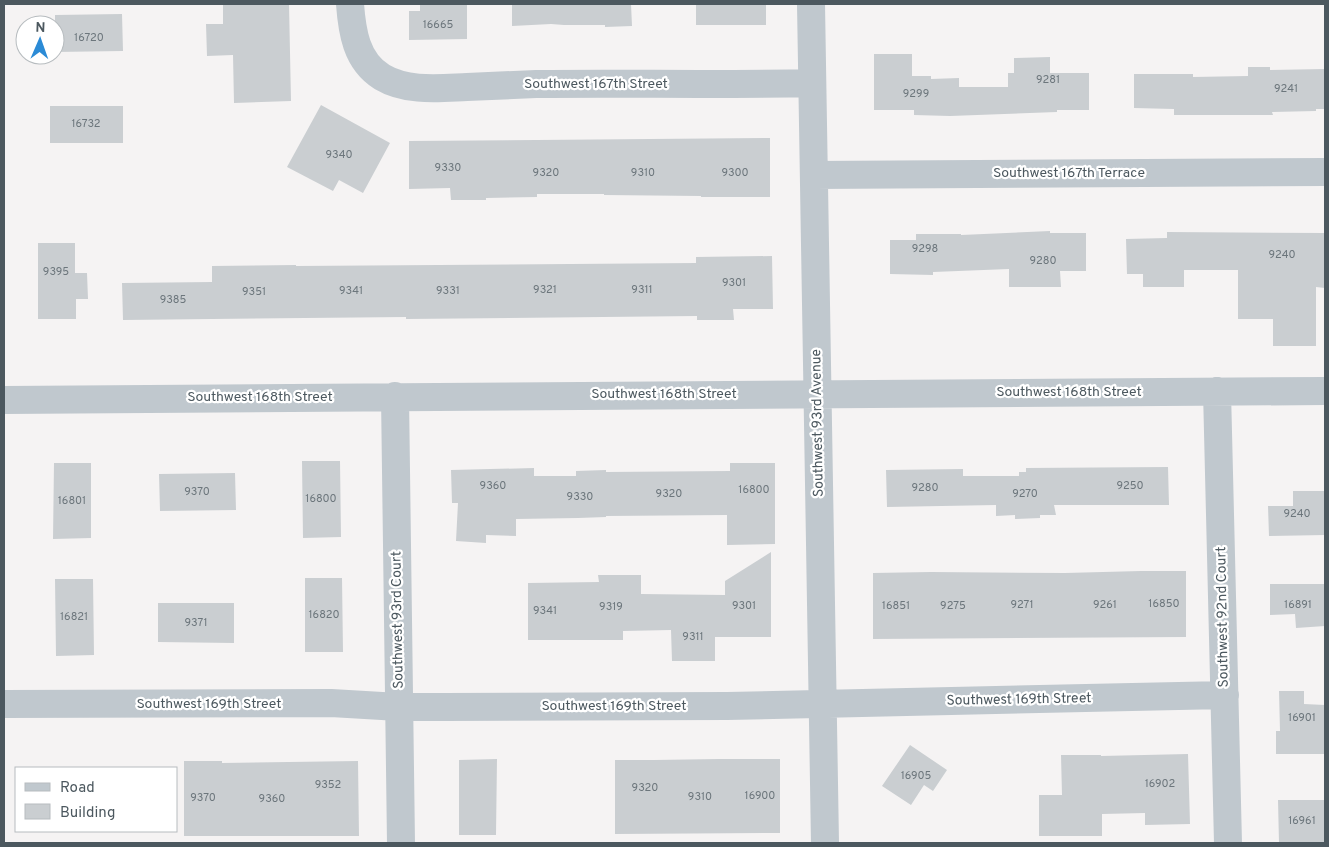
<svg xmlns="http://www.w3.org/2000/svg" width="1329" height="847" viewBox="0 0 1329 847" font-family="Overpass,sans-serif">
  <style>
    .building { fill: #caced1 }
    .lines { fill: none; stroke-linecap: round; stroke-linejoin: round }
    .minor { stroke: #c0c8ce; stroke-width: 28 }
    .labels { text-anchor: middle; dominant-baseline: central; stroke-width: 4.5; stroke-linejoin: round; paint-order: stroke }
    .number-label { font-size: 11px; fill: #6c767c }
    .street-label { font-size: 14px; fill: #4c585f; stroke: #fff }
  </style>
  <rect width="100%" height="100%" fill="#f5f3f3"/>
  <!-- building -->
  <path class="building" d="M 223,4 L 289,4 L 291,101 L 234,103 L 233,55 L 207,56 L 206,24 L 223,24 Z
    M 420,4 L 467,4 L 467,39 L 409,40 L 409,11 L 420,11 Z
    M 512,4 L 631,4 L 632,26 L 605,27 L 605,25 L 564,25 L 551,24 L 512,26 Z
    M 696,4 L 766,4 L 766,25 L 696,25 Z
    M 122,14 L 123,51 L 55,52 L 55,15 Z
    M 874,54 L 912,54 L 912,76 L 931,76 L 931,79 L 959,78 L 959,87 L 1008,87 L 1008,73 L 1014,73 L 1014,58 L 1050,57 L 1050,73 L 1089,73 L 1089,110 L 1057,110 L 1057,112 L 950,116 L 914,115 L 914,110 L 874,110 Z
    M 1248,67 L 1270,67 L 1270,70 L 1325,69 L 1325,109 L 1316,109 L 1316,111 L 1272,112 L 1273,115 L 1174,115 L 1174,109 L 1134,108 L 1134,74 L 1193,74 L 1193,77 L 1248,76 Z
    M 321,105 L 390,143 L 363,193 L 339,180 L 333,191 L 287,167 Z
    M 50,106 L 123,106 L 123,143 L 50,143 Z
    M 770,138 L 770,197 L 701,197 L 701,196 L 604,195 L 604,194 L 537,194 L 537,197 L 486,198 L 486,200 L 451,200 L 450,188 L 409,189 L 409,141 Z
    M 1050,231 L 1050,233 L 1086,233 L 1086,271 L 1060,271 L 1061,287 L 1009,287 L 1009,269 L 933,272 L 933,275 L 890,274 L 890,240 L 916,240 L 916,234 L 961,234 L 961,235 Z
    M 1167,232 L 1325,233 L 1325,288 L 1316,287 L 1316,346 L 1273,346 L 1273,319 L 1238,319 L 1238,270 L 1184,270 L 1184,287 L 1143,287 L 1143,274 L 1127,274 L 1126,239 L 1167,238 Z
    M 38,243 L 75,243 L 75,273 L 87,273 L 88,299 L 76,299 L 76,319 L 38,319 Z
    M 772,256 L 773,309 L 733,309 L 734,320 L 697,320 L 697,316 L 406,319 L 406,317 L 123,320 L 122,283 L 212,282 L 212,266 L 296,265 L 296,266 L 696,263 L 696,257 Z
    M 302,461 L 340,461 L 341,537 L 303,538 Z
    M 54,463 L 91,463 L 91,538 L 53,539 Z
    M 730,463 L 775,463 L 775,544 L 727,545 L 727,515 L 606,516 L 606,517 L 578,518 L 516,519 L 516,536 L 486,535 L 486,543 L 456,541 L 458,503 L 452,503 L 451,470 L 534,468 L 534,476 L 576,476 L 576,471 L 606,470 L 606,472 L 730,471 Z
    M 1168,467 L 1169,505 L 1054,505 L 1056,515 L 1040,515 L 1040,518 L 1015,519 L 1015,515 L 996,516 L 996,505 L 887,507 L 886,470 L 963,469 L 963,476 L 1019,476 L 1019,472 L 1026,472 L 1026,468 Z
    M 235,473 L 236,510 L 160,511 L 159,474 Z
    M 1293,491 L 1325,491 L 1325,535 L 1269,536 L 1268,506 L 1293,506 Z
    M 771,552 L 771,637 L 715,637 L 715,661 L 672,661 L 671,630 L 623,631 L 623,640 L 528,640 L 528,583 L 599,582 L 598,575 L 641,575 L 641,594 L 725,595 L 725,581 Z
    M 1141,571 L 1186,571 L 1186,637 L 873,639 L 873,573 L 931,572 L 1065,573 Z
    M 305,578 L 342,578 L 343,652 L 305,652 Z
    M 55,579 L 93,579 L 94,655 L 56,656 Z
    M 1270,584 L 1325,584 L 1325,626 L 1296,628 L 1295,614 L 1270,615 Z
    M 158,603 L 234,603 L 234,643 L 158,642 Z
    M 1279,691 L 1304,691 L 1304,704 L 1325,705 L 1325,754 L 1276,754 L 1276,731 L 1280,731 Z
    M 910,745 L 947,770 L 933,791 L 924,785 L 911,805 L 882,786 Z
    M 1188,754 L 1190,824 L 1145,825 L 1145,813 L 1102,814 L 1102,836 L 1039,836 L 1039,795 L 1062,795 L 1061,755 L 1101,755 L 1101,756 Z
    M 497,759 L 496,835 L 459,835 L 459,760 Z
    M 719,759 L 780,759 L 780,833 L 615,834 L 615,760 L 654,760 Z
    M 184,761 L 222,761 L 222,763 L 358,761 L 359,836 L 184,836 Z
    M 1278,800 L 1325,800 L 1325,843 L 1279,843 Z"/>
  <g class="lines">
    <!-- minor -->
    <path class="minor" d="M 350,4 C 352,31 356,61 382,77 C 407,92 440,88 467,87 C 490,86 513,85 536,84 C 628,83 720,85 812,83
      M 811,4 L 825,843
      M 814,175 L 1325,172
      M 1217,391 L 1228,843
      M 395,396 L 401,843
      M 4,400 L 1325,391
      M 4,704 L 331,703 L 399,707 L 445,707 L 727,706 L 1225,695"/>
  </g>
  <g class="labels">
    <!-- number labels -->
    <g class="number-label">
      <text x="438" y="25">16665</text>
      <text x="89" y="38">16720</text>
      <text x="1048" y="80">9281</text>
      <text x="1286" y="89">9241</text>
      <text x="916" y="94">9299</text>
      <text x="86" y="124">16732</text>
      <text x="339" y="155">9340</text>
      <text x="448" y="168">9330</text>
      <text x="546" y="173">9320</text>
      <text x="643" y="173">9310</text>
      <text x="735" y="173">9300</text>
      <text x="925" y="249">9298</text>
      <text x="1282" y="255">9240</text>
      <text x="1043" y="261">9280</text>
      <text x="56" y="272">9395</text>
      <text x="734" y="283">9301</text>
      <text x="545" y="290">9321</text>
      <text x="642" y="290">9311</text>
      <text x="351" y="291">9341</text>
      <text x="448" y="291">9331</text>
      <text x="254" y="292">9351</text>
      <text x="173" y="300">9385</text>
      <text x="493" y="486">9360</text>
      <text x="1130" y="486">9250</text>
      <text x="925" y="488">9280</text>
      <text x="754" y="490">16800</text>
      <text x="197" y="492">9370</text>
      <text x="669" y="494">9320</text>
      <text x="1025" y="494">9270</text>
      <text x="580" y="497">9330</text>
      <text x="321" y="499">16800</text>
      <text x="72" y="501">16801</text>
      <text x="1297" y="514">9240</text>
      <text x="1164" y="604">16850</text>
      <text x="1022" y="605">9271</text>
      <text x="1105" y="605">9261</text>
      <text x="1298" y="605">16891</text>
      <text x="744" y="606">9301</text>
      <text x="896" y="606">16851</text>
      <text x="953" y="606">9275</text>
      <text x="611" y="607">9319</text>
      <text x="545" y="611">9341</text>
      <text x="324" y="615">16820</text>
      <text x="74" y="617">16821</text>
      <text x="196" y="623">9371</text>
      <text x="693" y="637">9311</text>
      <text x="1302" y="718">16901</text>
      <text x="916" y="776">16905</text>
      <text x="1160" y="784">16902</text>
      <text x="328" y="785">9352</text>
      <text x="645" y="788">9320</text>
      <text x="760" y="796">16900</text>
      <text x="700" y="797">9310</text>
      <text x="203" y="798">9370</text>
      <text x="272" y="799">9360</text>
      <text x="1302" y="821">16961</text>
    </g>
    <!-- street labels -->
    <g class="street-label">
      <text x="596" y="84">Southwest 167th Street</text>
      <text x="1069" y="173">Southwest 167th Terrace</text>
      <text x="1069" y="392">Southwest 168th Street</text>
      <text x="664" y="394">Southwest 168th Street</text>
      <text x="260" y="397">Southwest 168th Street</text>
      <text transform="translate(818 423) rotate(-91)">Southwest 93rd Avenue</text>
      <text transform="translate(1223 617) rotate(-91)">Southwest 92nd Court</text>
      <text transform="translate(398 620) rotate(-91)">Southwest 93rd Court</text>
      <text transform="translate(1019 700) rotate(-1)">Southwest 169th Street</text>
      <text x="209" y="704">Southwest 169th Street</text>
      <text x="614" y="706">Southwest 169th Street</text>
    </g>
  </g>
  <!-- border -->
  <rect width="1329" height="847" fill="none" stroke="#4c585f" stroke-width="10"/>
  <!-- legend -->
  <rect x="15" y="767" width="162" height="65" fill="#ffffff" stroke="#b7bcbf"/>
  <rect x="25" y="783" width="25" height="8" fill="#c0c8ce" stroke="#b7bcbf"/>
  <text x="60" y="792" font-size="15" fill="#4c585f">Road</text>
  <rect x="25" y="804" width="25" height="15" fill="#caced1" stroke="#b7bcbf"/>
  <text x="60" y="817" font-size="15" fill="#4c585f">Building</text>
  <!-- north arrow -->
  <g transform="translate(40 40) rotate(2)"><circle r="24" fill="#ffffff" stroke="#b7bcbf"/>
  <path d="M0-4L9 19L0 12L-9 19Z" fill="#2b8bd6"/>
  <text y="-8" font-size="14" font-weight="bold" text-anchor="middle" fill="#4c585f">N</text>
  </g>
</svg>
